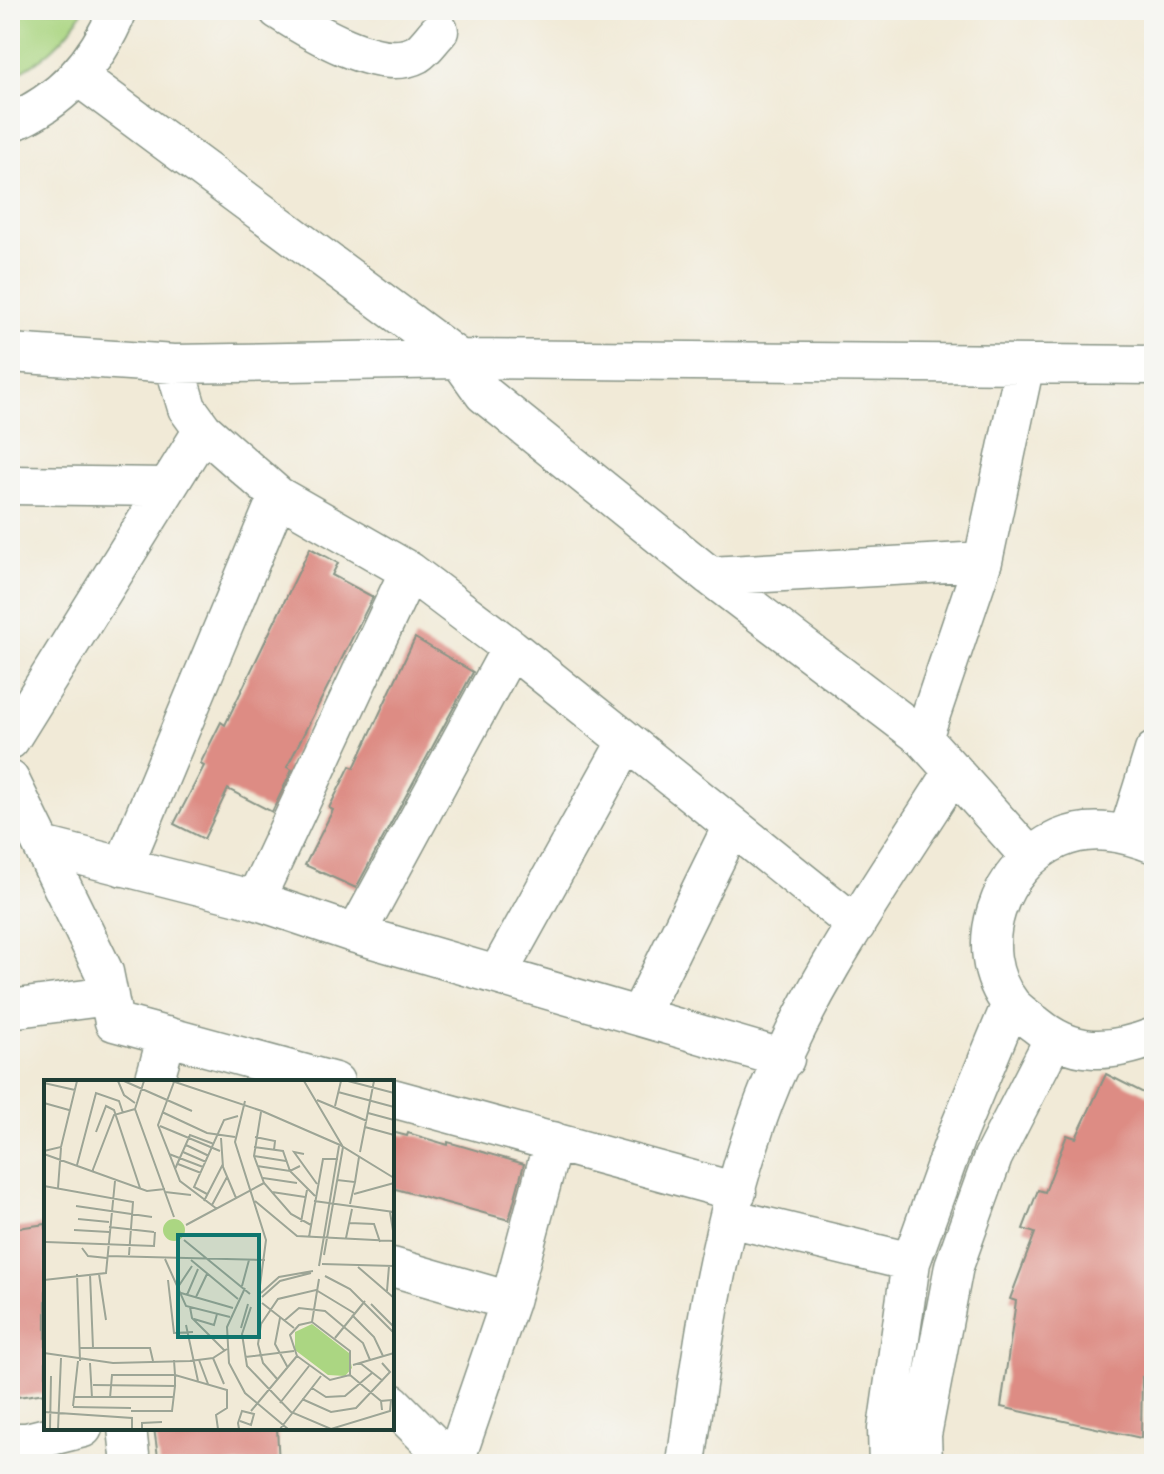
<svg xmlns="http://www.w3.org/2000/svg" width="1164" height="1474" viewBox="0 0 1164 1474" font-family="Kalam,sans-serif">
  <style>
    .green { fill: #abd682; stroke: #658a5b; stroke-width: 2 }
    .building { fill: #dd8c84 }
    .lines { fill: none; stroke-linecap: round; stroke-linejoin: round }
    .minor-casing { stroke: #889486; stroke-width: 41 }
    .minor { stroke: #fff; stroke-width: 38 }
    .inset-road { fill: none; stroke: #9da596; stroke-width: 2 }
    .view { fill: #0f766e; fill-opacity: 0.15; stroke: #0f766e; stroke-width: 4 }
    .inset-edge { fill: none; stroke: #1f3d34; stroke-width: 4 }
  </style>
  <rect width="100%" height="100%" fill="#f6f6f2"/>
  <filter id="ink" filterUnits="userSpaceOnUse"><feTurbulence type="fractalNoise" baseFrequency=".0125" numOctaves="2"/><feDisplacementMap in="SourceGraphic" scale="16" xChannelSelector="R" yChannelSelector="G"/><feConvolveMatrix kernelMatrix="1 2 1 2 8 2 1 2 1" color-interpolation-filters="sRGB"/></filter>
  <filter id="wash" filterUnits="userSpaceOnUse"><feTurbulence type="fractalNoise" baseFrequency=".006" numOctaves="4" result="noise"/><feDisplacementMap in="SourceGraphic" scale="32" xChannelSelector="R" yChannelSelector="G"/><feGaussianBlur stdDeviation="1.8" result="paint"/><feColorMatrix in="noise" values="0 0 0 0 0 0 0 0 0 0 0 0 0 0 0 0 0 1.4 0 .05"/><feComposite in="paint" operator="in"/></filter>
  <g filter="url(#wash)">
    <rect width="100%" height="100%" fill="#f1ead7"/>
    <!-- green -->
    <path class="green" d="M 10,10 L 83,10 C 68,39 40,63 10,77 Z"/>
    <g id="blocks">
      <!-- building -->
      <path class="building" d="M 310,548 L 338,563 L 332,575 L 373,597 L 287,767 L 292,770 L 272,812 L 228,789 L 204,839 L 174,824 L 204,766 L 200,764 L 221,722 L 225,725 Z
        M 415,638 L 473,672 L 356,888 L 305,865 L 333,810 L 329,808 L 350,766 L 354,768 Z
        M 1106,1074 L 1154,1098 L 1154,1355 L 1149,1379 L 1142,1377 L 1141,1438 L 1001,1407 L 1016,1301 L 1010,1299 L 1035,1233 L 1023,1229 L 1038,1190 L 1045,1192 L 1067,1135 L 1076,1138 Z
        M 392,1132 L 407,1136 L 408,1133 L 448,1145 L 448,1142 L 524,1164 L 509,1220 L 392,1188 Z
        M 46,1224 L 46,1393 L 10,1398 L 10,1229 Z
        M 154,1428 L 277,1428 L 279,1464 L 159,1464 Z"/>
    </g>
  </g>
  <g filter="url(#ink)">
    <use href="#blocks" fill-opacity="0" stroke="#889486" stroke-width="2"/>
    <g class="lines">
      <!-- minor casing -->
      <g class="minor-casing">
        <path id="minor" d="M 278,10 C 309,30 380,74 417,54 C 425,49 432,38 439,31
          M 79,77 L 459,359 L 484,394 L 710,576 L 923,738 L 1030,857
          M 10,123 C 62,101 97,62 118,10
          M 10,353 L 174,364 L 459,359 L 1154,365
          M 174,364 L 187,408 L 203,430 L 278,496 L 409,571 L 511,648 L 856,925
          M 10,485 L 167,487
          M 710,576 L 983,561
          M 923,738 L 983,561 L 1025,364
          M 10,740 L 203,430
          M 10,780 L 104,972 L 114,1022 L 335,1082
          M 1128,834 L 1154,751
          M 1154,844 C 1124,832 1091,825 1059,839 C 999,865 968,949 1011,1004 C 1017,1011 1027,1018 1035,1024 C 1073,1056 1109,1054 1154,1037
          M 43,846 L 255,900 L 356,934 L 785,1059
          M 123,867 L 278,496
          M 255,900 L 409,571
          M 356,934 L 511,648
          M 497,975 L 627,741
          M 10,1009 L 109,996
          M 639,1016 L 732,826
          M 154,1082 L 167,1036
          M 392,1098 L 737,1192
          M 730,1218 L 911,1262
          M 392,1267 L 510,1301 L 553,1141
          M 392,1403 L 453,1464
          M 127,1428 L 131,1464
          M 10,1442 L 27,1442 L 83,1428
          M 454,1464 L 510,1301
          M 686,1464 C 702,1342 720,1218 764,1102 C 809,984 887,877 954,771
          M 888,1464 L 887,1429 L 911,1262 L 957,1134 L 1011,1004
          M 923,1464 L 922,1435 L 954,1266 L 993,1157 L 1053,1040"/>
      </g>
      <!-- minor -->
      <use href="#minor" class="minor"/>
    </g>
  </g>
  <!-- overview -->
  <g transform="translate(44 1080)">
    <rect width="350" height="350" fill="#f1ead7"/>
    <path d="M119 150a11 11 0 1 1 22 0a11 11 0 1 1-22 0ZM 268,244 L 305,273 L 308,288 L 301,296 L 284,295 L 251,270 L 251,252 Z" fill="#abd682"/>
    <path class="inset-road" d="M 74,1 L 80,15 L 91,23M 80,1 L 148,31M 100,1 L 91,29 L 130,137M 128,1 L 218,31 L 296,65 L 350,98M 260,1 L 299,67M 304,1 L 350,13M 130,2 L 114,45 L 136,101 L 173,129M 0,3 L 31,10M 294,12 L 350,27M 273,20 L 323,41M 201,21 L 191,62 L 222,160 L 215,213M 0,23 L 25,30M 291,26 L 297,1M 118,32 L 163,53 L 191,57M 217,32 L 210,76 L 220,103 L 247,134 L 267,145M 324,33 L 350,40M 116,46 L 176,71M 321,47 L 350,55M 52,52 L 62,26 L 70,30 L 96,108M 211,57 L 231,61 L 230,70M 177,58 L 179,87 L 192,118M 142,65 L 165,76M 210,67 L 239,71 L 246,91 L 271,116M 0,71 L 17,67 L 33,1M 139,72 L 162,82M 316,72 L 330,1M 0,74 L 103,111 L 121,109M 125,74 L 159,87M 260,74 L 250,72 L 273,104M 210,76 L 242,81M 134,84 L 157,93M 33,85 L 52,13 L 75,21 L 79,33M 213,86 L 246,91 L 256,86M 131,89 L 146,55 L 170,64M 48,92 L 70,35 L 91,29M 219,98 L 253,103M 293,100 L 311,102 L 306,124M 311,102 L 315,77M 0,106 L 89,122 L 85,175M 14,108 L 17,68M 121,112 L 147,115M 228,112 L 261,117M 163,114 L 150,107 L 180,40 L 194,36M 310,114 L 350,103M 160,121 L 179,84M 211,121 L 253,156 L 350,161M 270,121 L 350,132M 168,125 L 183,97M 32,126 L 108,137M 346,132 L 350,157M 34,139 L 65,142M 257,142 L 263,110M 305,143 L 330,144 L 336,162M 142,145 L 220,103M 65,147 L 110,152M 30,150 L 65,152M 265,157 L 279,79 L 294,79M 302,158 L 308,129M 140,160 L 206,214M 2,162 L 110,166 L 111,152M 38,168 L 44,176 L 63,178M 280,175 L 299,67M 63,176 L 221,180M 121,179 L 142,226 L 186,237M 147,180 L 194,219M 278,184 L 350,186M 275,186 L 295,66M 314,187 L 350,218M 33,194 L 36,281M 46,194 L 49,268M 55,194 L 62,240M 281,196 L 306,209 L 350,253M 0,200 L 62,193 L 71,101M 124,200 L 130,253 L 149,252M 198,206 L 205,180M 134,207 L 148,186M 201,208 L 183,247 L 185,283 L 201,313 L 244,349M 343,211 L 345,186M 137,213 L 189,228M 217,213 L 235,197 L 269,191M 143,215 L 154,189M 152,217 L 163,194M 218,217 L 236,201 L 267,193M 218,223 L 250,248M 327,224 L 349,246M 146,227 L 148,238 L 181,271M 207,227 L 198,254 L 203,286 L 247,332 L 287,349 L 346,331 L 347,320 L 337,321 L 338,330M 308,235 L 330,257 L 339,276M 236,238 L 231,264 L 244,288M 150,239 L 170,245 L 173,234M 240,241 L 255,228 L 281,231 L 319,263 L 326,280M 268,242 L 306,271 L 306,295 L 286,300 L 253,276 L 246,255 L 255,245 ZM 268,242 L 275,199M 142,245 L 154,301M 197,248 L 204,224M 291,258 L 321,221M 36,268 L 106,268 L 109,281M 0,273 L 69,283 L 146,281 L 169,278 L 183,269M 201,277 L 250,271M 169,278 L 180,304M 130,280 L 131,295 L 183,310 L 183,328 L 172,335 L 174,349M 155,280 L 164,304M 46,283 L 48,318M 316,283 L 339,301M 309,285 L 350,273M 306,295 L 337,321M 234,300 L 219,283 L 214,264 L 217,244 L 234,219 L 272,210 L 310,233M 49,305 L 131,306 L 128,331 L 87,331M 268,308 L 282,317 L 301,316 L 328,293M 30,317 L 129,317M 66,318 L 68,295 L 131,295 L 131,306M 258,319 L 287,332 L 312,328 L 346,292 L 338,283M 236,323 L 265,286M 29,326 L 34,281M 29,327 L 87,328M 207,331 L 253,276M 0,332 L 88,338 L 88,349M 6,349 L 7,296M 14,349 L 17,278M 98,349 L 98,343 L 118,342M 195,349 L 194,343 L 198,331 L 210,334 L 207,345 L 196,341M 236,349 L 277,296"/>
    <path class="view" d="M 134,155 L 215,155 L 215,257 L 134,257 Z"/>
    <rect width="350" height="350" class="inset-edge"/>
  </g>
  <!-- margin -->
  <rect width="1164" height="1474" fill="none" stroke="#f6f6f2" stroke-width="40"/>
</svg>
